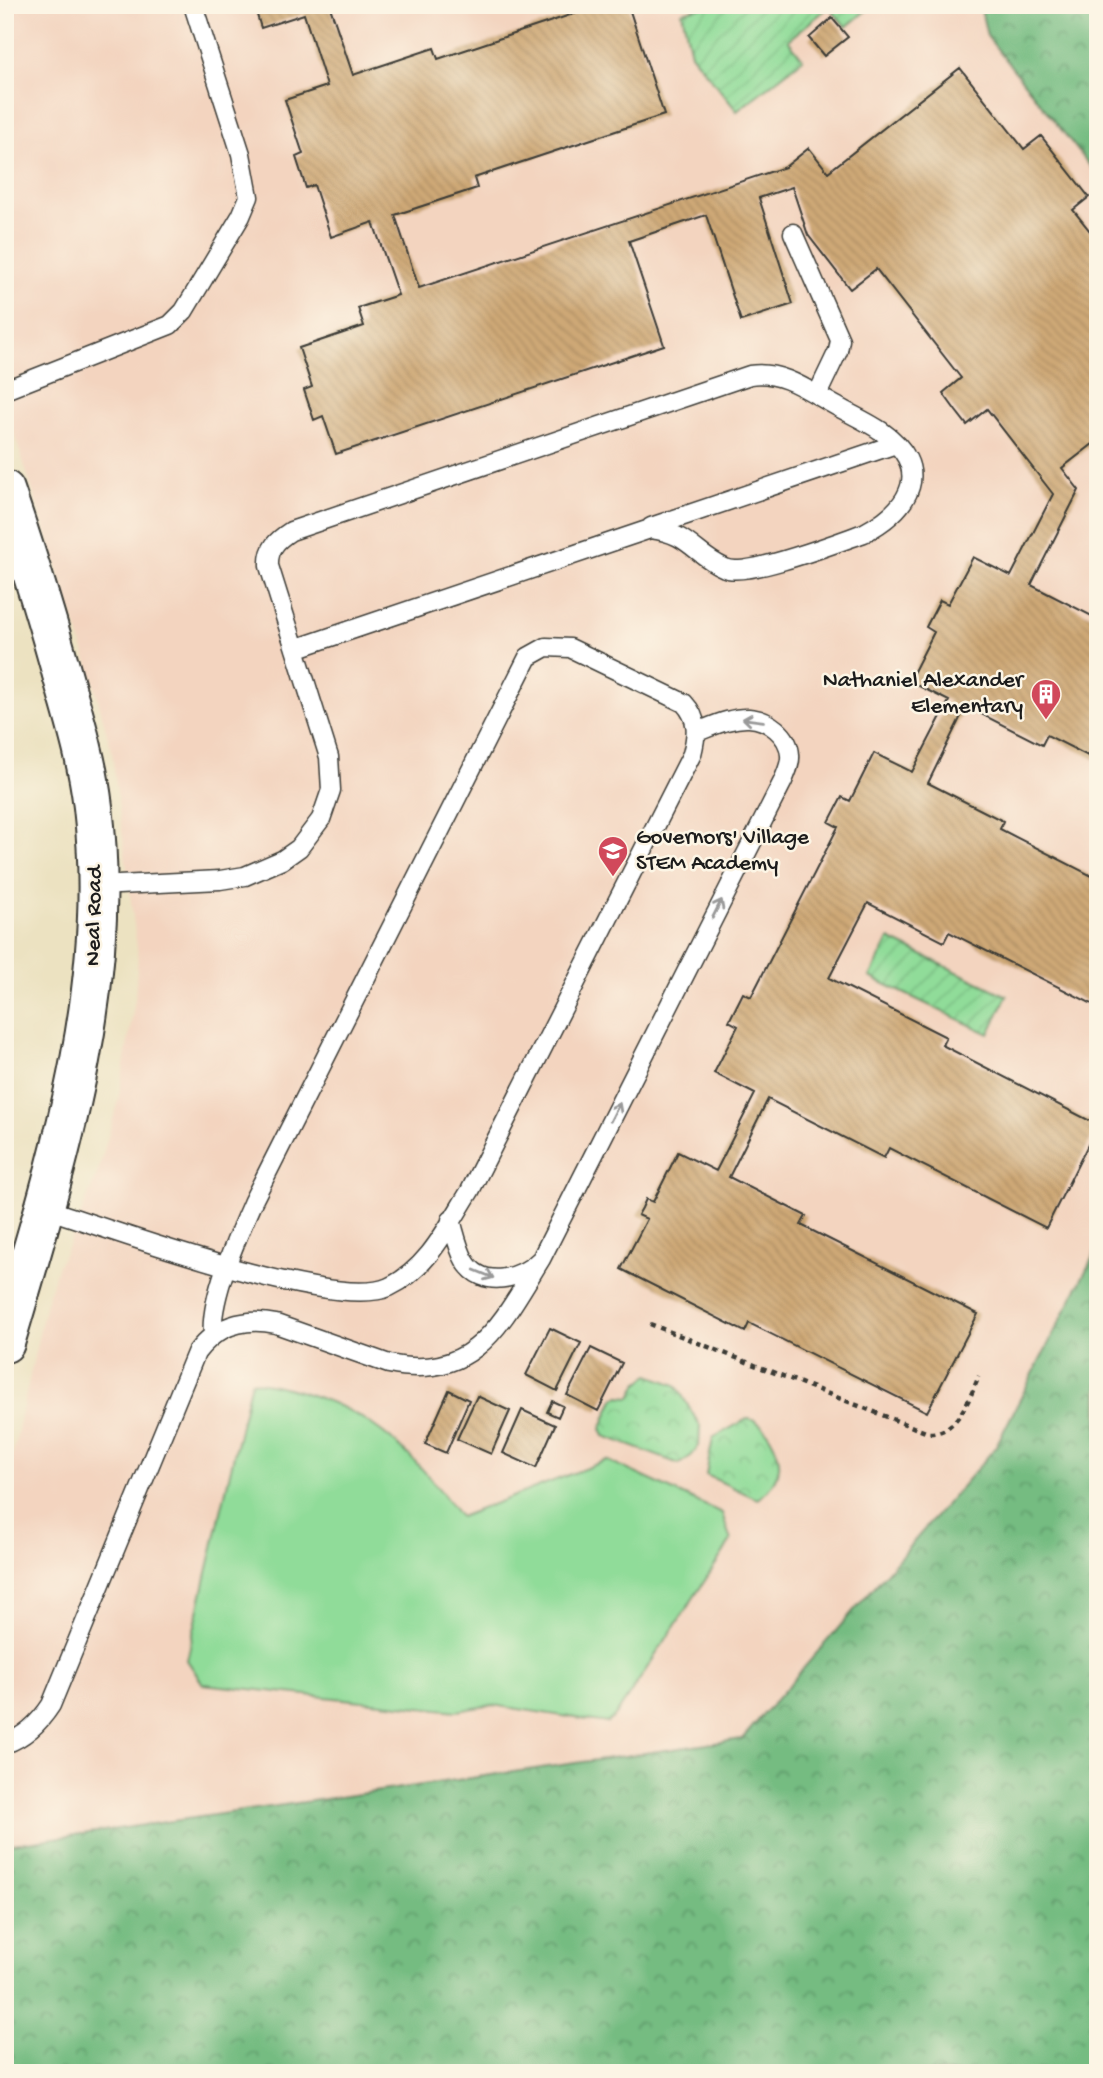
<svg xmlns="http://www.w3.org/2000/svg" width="1103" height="2078" viewBox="0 0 1103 2078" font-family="'Gochi Hand',sans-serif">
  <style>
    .built { fill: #f3d4bf }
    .forest { fill: url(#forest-crowns); stroke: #486c4e; stroke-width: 2 }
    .park { fill: url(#park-crowns); stroke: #567c5a; stroke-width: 2 }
    .garden { fill: url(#garden-furrows); stroke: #567c5a; stroke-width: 2 }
    .pitch { fill: #90dc99; stroke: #567c5a; stroke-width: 2 }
    .building { fill: url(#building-back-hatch) }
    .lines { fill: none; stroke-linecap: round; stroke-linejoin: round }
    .service-casing { stroke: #3b3a35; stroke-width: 21 }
    .tertiary-casing { stroke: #3b3a35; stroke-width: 42 }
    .path { stroke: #3b3a35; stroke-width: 4.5; stroke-dasharray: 5 5; stroke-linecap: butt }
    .service { stroke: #fff; stroke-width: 18 }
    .tertiary { stroke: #fff; stroke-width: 38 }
    .oneway { stroke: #999 }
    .labels { text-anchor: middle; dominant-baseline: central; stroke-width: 5; stroke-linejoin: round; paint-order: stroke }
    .poi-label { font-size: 23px; fill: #1c1c1c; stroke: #fcf5e5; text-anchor: end }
    .street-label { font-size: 23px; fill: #1c1c1c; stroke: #fcf5e5 }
  </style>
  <defs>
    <pattern id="forest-crowns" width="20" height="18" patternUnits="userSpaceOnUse" patternTransform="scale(1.75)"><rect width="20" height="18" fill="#74bc81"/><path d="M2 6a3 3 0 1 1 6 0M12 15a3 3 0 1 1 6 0" fill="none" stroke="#5e9869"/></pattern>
    <pattern id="park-crowns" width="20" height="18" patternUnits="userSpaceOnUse" patternTransform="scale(1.75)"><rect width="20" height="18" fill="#90dc99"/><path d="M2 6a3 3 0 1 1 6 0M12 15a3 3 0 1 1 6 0" fill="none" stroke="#7cbc83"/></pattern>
    <pattern id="garden-furrows" width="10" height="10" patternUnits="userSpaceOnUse" patternTransform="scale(1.75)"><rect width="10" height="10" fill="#90dc99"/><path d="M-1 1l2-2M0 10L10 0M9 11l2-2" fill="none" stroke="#7cbc83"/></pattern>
    <pattern id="building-back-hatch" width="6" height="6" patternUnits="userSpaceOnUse" patternTransform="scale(1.75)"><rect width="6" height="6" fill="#cea876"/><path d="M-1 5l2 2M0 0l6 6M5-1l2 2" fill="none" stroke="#b09066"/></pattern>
  </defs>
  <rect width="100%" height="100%" fill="#fcf5e5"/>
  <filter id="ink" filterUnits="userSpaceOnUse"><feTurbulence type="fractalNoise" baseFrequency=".0143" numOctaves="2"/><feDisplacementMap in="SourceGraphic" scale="14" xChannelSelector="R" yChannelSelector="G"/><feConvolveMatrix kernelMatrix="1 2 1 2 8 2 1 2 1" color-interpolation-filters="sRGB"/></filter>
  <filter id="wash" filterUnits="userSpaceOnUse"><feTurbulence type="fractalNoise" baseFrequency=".00686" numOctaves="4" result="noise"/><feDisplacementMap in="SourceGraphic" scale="28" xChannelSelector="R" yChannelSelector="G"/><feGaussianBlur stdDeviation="1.57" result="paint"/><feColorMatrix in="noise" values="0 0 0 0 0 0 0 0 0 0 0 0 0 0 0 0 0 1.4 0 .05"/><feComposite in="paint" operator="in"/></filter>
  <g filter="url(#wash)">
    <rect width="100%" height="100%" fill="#ece2c1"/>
    <!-- built -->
    <path class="built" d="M 5,5 L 1098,5 L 1098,1744 L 5,1849 L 5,1490 L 46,1302 L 58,1265 L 66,1251 L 98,1172 L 118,1101 L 135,1000 L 138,955 L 112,753 L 92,676 L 5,405 Z"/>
    <!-- forest -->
    <path class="forest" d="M 980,5 L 1098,5 L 1098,176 L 987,36 Z
      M 1098,1247 L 1098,2073 L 5,2073 L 5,1845 L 742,1739 L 995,1448 Z"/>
    <!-- park -->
    <path class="park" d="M 649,1375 L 676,1385 L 700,1426 L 699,1446 L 691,1456 L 679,1464 L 604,1436 L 601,1429 L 614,1399 L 619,1396 L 631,1397 L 638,1383 Z
      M 747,1419 C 764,1419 781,1451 779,1467 C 777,1479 768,1493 757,1499 L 706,1475 L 713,1438 Z"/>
    <!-- garden -->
    <path class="garden" d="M 710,5 L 873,5 L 846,27 L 829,7 L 788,40 L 803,59 L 737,111 L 691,54 L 682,12 Z
      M 889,939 L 1007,996 L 989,1034 L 870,977 Z"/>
    <!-- pitch -->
    <path class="pitch" d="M 251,1381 C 350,1395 404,1437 460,1517 L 607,1460 L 722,1513 L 731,1541 L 616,1715 L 607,1723 L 493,1705 L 457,1711 L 203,1684 L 187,1660 Z"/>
    <g id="blocks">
      <!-- building -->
      <path class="building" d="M 254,5 L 335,5 L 330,7 L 353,75 L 434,48 L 438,59 L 600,5 L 628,5 L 664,115 L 474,178 L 477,188 L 395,215 L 419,288 L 785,167 L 809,148 L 828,172 L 960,68 L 1024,149 L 1041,136 L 1089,197 L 1073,210 L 1098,241 L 1098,440 L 1062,468 L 1079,490 L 1031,585 L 1098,619 L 1098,761 L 1047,735 L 1042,745 L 966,706 L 928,783 L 1003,821 L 1000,829 L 1098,879 L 1098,1007 L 949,932 L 944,942 L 868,903 L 829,978 L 946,1037 L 942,1045 L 1098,1125 L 1046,1228 L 889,1148 L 884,1158 L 768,1099 L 729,1177 L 806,1216 L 801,1225 L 978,1314 L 927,1412 L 749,1323 L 745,1332 L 621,1269 L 647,1219 L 638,1215 L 642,1208 L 646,1199 L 653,1202 L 678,1152 L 716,1171 L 755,1094 L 714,1073 L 738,1026 L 729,1021 L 743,993 L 751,997 L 838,827 L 829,822 L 842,797 L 850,801 L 874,753 L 912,772 L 949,701 L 909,681 L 934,632 L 926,627 L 940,600 L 948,604 L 973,557 L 1011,576 L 1053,494 L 987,409 L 967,425 L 956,411 L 943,393 L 961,378 L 876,269 L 850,289 L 808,235 L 792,187 L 759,198 L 793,304 L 741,321 L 706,215 L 629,241 L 664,345 L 336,454 L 323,416 L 314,420 L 304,390 L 312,387 L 299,348 L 364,326 L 358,308 L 398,295 L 373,222 L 331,237 L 314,185 L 306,188 L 296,157 L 303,154 L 285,100 L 327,86 L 304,14 L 261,28 Z
        M 832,18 L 848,37 L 824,56 L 809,38 Z
        M 550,1328 L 581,1343 L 557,1391 L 526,1375 Z
        M 591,1348 L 622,1363 L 598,1411 L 567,1395 Z
        M 449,1390 L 469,1400 L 446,1453 L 425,1444 Z
        M 477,1396 L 510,1411 L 491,1454 L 457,1439 Z
        M 552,1401 L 563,1406 L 558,1417 L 547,1412 Z
        M 522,1410 L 555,1425 L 536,1468 L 503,1453 Z"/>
    </g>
  </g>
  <g filter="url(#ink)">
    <use href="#blocks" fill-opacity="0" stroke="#3b3a35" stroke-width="2"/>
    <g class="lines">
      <!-- service casing -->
      <g class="service-casing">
        <path id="service" d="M 793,233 L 840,340 L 838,351 L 817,395
          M 5,390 L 170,325 L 184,311 L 241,216 L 249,197 L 241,154 L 193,5
          M 651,527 L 896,444
          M 98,886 L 220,880 L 245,876 L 282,860 L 299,848 L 321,819 L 331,790 L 329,757 L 269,566 C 268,548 277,540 291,531 L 750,375 C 783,370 810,392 838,407 C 852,415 868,422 881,431 C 934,468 911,508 864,533 C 838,542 746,578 725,568 C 694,555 690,533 650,529 L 295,649
          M 44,1208 C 109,1229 334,1312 389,1287 C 428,1269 448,1226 470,1191 L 692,754 C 697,734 699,719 684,703 L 570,648 L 546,647 L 528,657 L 253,1201 C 238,1235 209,1299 213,1335
          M 451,1220 C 455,1233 458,1249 465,1261 C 482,1290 522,1279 541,1259 L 783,781 C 786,773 791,764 790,755 C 789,735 768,719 749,718 C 731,717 713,726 697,732
          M 5,1744 C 24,1737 40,1722 51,1705 L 196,1353 C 216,1326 244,1317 276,1324 L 389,1364 C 476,1382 502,1321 541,1259"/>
      </g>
      <!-- tertiary casing -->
      <g class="tertiary-casing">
        <path id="tertiary" d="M 5,490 C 26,552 46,615 63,678 C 75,720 88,763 93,807 C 115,990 56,1169 5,1343"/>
      </g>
      <!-- path -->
      <path class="path" d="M 650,1324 L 928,1433 C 957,1435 970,1397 979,1376"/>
      <!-- service -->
      <use href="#service" class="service"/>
      <!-- tertiary -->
      <use href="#tertiary" class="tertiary"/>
    </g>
    <!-- one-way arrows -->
    <defs><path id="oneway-shaft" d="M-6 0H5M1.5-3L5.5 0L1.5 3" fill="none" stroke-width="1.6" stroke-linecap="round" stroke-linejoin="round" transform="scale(1.75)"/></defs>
    <g class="oneway">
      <use href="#oneway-shaft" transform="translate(753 720) rotate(-172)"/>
      <use href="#oneway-shaft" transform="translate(717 909) rotate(-63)"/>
      <use href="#oneway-shaft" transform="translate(615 1112) rotate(-63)"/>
      <use href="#oneway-shaft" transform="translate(484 1274) rotate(22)"/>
    </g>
  </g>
  <!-- icons -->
  <defs>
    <g id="building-pin" transform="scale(1.575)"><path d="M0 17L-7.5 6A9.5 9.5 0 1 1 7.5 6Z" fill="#d1495b" stroke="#fcf5e5"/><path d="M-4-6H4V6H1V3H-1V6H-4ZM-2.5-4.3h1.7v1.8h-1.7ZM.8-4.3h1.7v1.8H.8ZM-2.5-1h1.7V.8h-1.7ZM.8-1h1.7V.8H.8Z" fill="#fff"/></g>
    <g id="school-pin" transform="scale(1.575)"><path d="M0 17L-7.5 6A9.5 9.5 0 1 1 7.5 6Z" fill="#d1495b" stroke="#fcf5e5"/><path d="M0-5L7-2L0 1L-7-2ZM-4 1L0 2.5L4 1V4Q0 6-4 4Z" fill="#fff"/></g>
  </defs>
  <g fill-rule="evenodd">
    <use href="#building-pin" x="1046" y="694"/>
    <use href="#school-pin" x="613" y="851"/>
  </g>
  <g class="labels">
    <!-- poi labels -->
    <g class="poi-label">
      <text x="1023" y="681">Nathaniel Alexander<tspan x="1023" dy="26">Elementary</tspan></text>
      <text x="636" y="838" text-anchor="start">Governors' Village<tspan x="636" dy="26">STEM Academy</tspan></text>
    </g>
    <!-- street labels -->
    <g class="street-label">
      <text transform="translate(95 916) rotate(-89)">Neal Road</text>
    </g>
  </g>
  <!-- margin -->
  <rect width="1103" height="2078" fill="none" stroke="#fcf5e5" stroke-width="28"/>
</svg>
